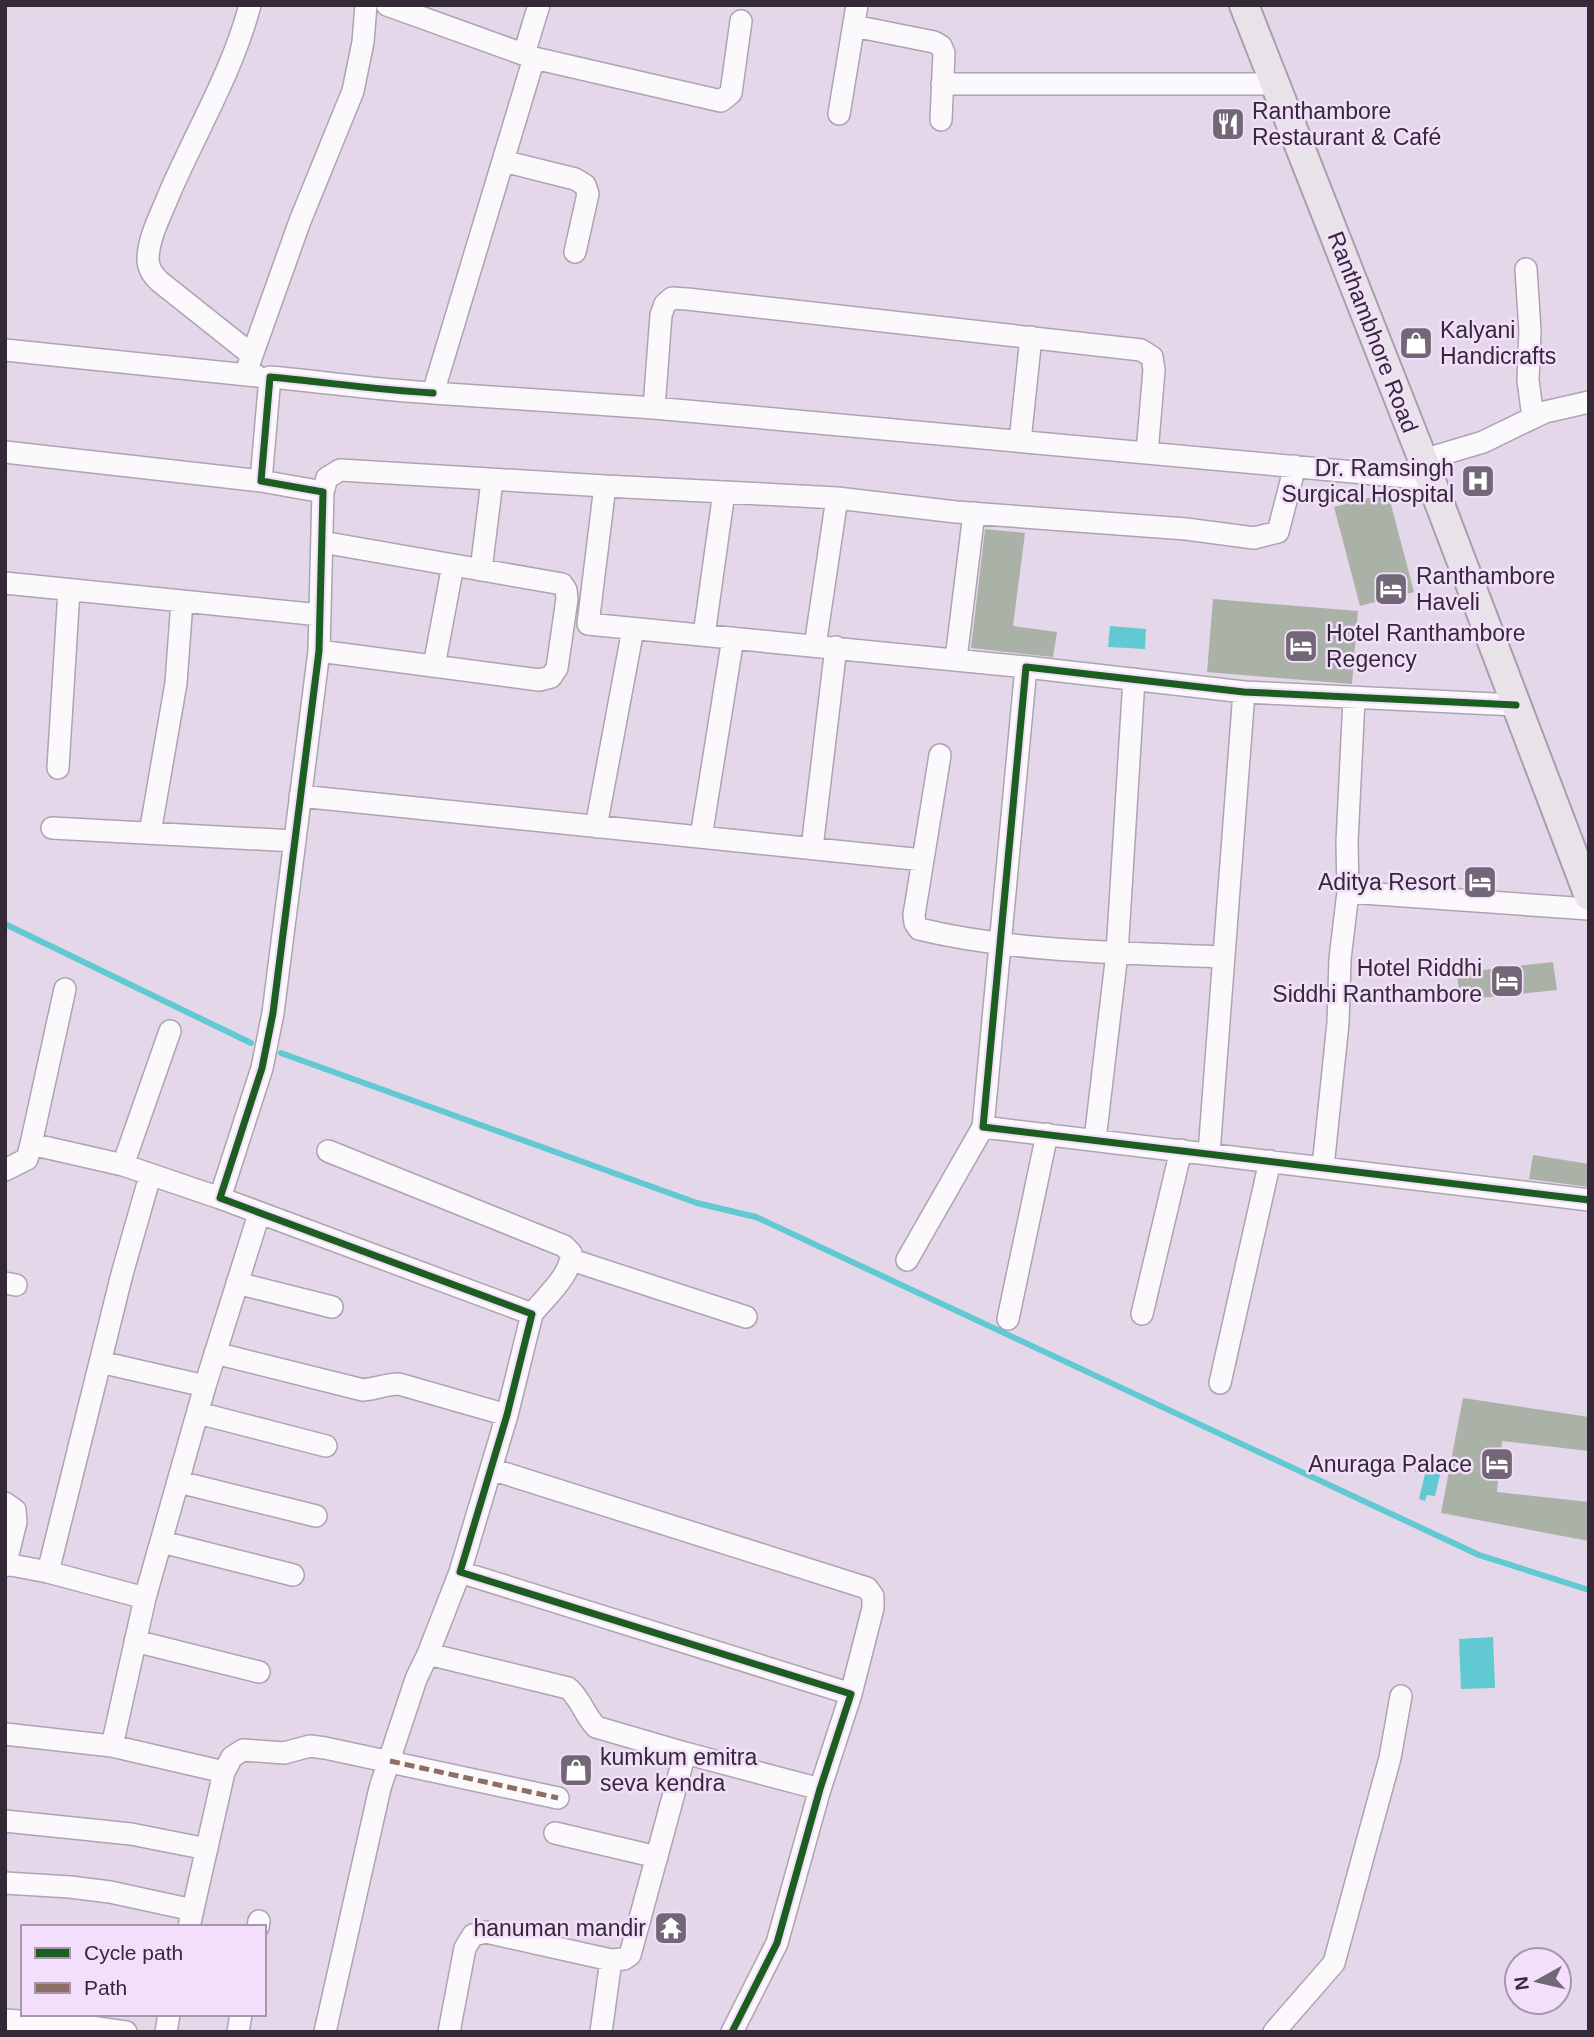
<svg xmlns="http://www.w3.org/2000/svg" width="1594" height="2037" viewBox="0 0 1594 2037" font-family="Helvetica,sans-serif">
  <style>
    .water { fill: #61c9d1 }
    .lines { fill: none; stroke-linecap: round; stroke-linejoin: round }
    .stream { stroke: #61c9d1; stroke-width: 6 }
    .building { fill: #aab1a7 }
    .minor-casing { stroke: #ada3b1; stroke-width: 24 }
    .major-casing { stroke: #aa9eae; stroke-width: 32 }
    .minor { stroke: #fbf9fc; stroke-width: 21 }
    .major { stroke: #e8e3e9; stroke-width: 28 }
    .quiet { stroke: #8d6e63; stroke-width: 5; stroke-dasharray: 10 5; stroke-linecap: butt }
    .cycleway-casing { stroke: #f3defb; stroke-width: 11 }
    .cycleway { stroke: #1b5e20; stroke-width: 7 }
    .labels { text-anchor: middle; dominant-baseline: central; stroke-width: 5; stroke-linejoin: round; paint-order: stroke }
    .poi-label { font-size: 23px; fill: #342a37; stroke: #f3defb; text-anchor: start }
    .street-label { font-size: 23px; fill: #342a37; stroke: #f3defb }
  </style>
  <rect width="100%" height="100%" fill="#e5d7ea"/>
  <!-- water -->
  <path class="water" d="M 1110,626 L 1146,629 L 1145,649 L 1108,647 Z
    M 1427,1458 L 1443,1462 L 1435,1496 L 1427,1495 L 1425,1501 L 1419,1499 L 1425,1474 L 1415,1472 L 1418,1460 L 1426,1462 Z
    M 1493,1637 L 1495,1688 L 1461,1689 L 1459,1639 Z"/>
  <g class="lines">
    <!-- stream -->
    <path class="stream" d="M 5,924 L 251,1043
      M 281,1053 L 697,1203 L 756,1217 L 1479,1555 L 1589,1590"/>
  </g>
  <!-- building -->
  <path class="building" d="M 1388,493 L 1414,592 L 1360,606 L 1334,507 Z
    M 985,529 L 1025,533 L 1013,626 L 1057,632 L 1053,657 L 971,648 Z
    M 1213,599 L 1358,611 L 1352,684 L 1207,672 Z
    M 1553,962 L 1557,990 L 1460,1000 L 1457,973 Z
    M 1533,1155 L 1589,1164 L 1589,1187 L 1529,1179 Z
    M 1463,1398 L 1589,1417 L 1589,1451 L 1502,1441 L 1497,1492 L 1589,1502 L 1589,1541 L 1441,1513 Z"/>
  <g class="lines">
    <!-- minor casing -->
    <g class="minor-casing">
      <path id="minor" d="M 250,5 C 233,70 197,130 170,192 C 162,213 149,235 148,258 C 148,268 152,274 159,281 L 252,355
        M 387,5 L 534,58 L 721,101 L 731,93 L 741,21
        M 854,26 L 934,42 L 941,46 L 944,53 L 941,120
        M 524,54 L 539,5
        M 534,58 L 433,393 L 654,408 L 1430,479
        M 942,84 L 1275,84
        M 839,114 L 857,5
        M 503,161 L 575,179 L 585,185 L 588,194 L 575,252
        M 1526,269 L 1530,331 L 1528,380 L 1533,418
        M 5,350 L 257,376
        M 245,375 L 300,221 L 353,91 L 363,42 L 366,5
        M 433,393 C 378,390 324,382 270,377 L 261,481 L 323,492 L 319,651 L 273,1013 L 262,1068 L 220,1198 L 532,1314 L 507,1415 L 460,1572 L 851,1694 L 820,1789 L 777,1943 L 732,2032
        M 654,408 L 661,315 L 665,304 L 672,298 L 687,299 L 1141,350 L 1152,357 L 1154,370 L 1147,453
        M 1020,441 L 1031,337
        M 5,452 L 261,481
        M 1423,460 L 1483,442 L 1545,412 L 1589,402
        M 605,486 L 724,492
        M 323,492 L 327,478 L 340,470 L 605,486 L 588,624 L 1026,667
        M 481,570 L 492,481
        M 5,583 L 320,615
        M 704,635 L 724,492 L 837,498 L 956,512 L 1186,529 L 1254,538 L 1278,532 L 1295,466
        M 815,646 L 837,498
        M 319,651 L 539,680 L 551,677 L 557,668 L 567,599 L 566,590 L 562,584 L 322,542
        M 956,659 L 974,513
        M 434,666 L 453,565
        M 1516,705 L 1244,692 L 1026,667 L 983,1127 L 1589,1200
        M 940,755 L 914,915 L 915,923 L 919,929 C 1014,952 1126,953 1223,957
        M 58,768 L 69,590
        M 300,796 L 923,860
        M 596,827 L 633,629
        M 52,828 L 295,841
        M 150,833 L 176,683 L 182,601
        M 701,837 L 733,638
        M 812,848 L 836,647
        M 1348,892 L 1347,842 L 1354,699
        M 1095,1140 L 1117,953 L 1134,679
        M 31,1144 L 65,989
        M 328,1151 L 564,1246 L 571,1253 C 572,1275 545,1297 532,1314
        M 1209,1153 L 1244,692
        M 123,1165 L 170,1031
        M 1323,1167 L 1338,1023 L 1340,959 L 1348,892 L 1589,909
        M 5,1170 L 27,1159 L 31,1144 L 123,1165 L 220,1198
        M 572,1260 L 746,1317
        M 907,1260 L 983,1127
        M 5,1283 L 16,1285
        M 237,1283 L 332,1307
        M 1142,1314 L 1181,1150
        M 1008,1319 L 1047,1134
        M 215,1353 L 363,1390 C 376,1389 386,1384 399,1384 L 507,1415
        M 100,1362 L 205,1386
        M 1220,1383 L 1270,1161
        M 198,1413 L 326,1446
        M 491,1469 L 867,1588 L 873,1596 L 873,1608 L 851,1694
        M 179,1482 L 316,1516
        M 5,1503 L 15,1510 L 16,1522 L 5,1566
        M 162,1542 L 293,1575
        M 6,1564 L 48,1572 L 145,1598 L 205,1386 L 259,1214
        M 48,1572 L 122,1274 L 150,1176
        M 135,1641 L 259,1672
        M 5,1734 L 112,1746 L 145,1598
        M 112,1746 L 224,1772
        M 685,1753 L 820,1789
        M 5,1821 L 131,1834 L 207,1849
        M 555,1833 L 657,1857
        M 5,1883 L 70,1887 L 110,1892 L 193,1910
        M 189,1927 L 224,1772 L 232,1757 L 243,1750 L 284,1753 L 310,1746 L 325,1748 L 558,1798
        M 258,1927 L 259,1921
        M 5,2020 L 83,2026 L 126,2032
        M 166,2032 L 169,2014
        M 238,2032 L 241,2014
        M 325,2032 L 380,1788 L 416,1679 L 428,1654
        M 449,2032 L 465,1948 L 473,1935 L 486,1932 L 611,1960 L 624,1959 L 630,1955 L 685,1753 L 596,1727 C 584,1714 581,1699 568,1688 L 428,1654 L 460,1572
        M 601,2032 L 611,1960
        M 1274,2032 L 1334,1963 L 1390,1758 L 1401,1696"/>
    </g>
    <!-- major casing -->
    <g class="major-casing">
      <path id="major" d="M 1244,5 L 1423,460 L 1589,896"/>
    </g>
    <!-- minor -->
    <use href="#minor" class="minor"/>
    <!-- major -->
    <use href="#major" class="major"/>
    <!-- quiet -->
    <path class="quiet" d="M 390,1761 L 558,1798"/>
    <!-- cycleway casing -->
    <g class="cycleway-casing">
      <path id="cycleway" d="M 433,393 C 378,390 324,382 270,377 L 261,481 L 323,492 L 319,651 L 273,1013 L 262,1068 L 220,1198 L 532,1314 L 507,1415 L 460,1572 L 851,1694 L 820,1789 L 777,1943 L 732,2032
        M 1516,705 L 1244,692 L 1026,667 L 983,1127 L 1589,1200"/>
    </g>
    <!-- cycleway -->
    <use href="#cycleway" class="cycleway"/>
  </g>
  <!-- icons -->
  <defs>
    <g id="restaurant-square" transform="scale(1.75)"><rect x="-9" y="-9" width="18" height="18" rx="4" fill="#726776" stroke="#f3defb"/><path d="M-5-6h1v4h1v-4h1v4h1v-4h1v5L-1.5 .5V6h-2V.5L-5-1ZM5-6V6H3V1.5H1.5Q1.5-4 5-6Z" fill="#fff"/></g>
    <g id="shop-square" transform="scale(1.75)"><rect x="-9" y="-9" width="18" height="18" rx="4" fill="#726776" stroke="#f3defb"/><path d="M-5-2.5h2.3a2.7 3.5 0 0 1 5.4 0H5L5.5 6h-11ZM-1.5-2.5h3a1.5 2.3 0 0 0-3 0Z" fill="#fff"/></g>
    <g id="hospital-square" transform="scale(1.75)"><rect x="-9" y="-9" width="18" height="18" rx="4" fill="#726776" stroke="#f3defb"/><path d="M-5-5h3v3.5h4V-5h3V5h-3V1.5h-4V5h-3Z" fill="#fff"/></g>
    <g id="hotel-square" transform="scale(1.75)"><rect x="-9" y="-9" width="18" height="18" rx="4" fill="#726776" stroke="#f3defb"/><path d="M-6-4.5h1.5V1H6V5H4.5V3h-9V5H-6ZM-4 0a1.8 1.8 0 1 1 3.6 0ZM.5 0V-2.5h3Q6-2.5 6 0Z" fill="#fff"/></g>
    <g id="temple-square" transform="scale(1.75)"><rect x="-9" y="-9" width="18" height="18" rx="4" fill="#726776" stroke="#f3defb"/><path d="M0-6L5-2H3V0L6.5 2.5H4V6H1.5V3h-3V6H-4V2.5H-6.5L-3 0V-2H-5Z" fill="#fff"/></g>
  </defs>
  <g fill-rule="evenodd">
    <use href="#restaurant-square" x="1228" y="124"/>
    <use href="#shop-square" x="1416" y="343"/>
    <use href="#hospital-square" x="1478" y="481"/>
    <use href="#hotel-square" x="1391" y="589"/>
    <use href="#hotel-square" x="1301" y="646"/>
    <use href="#hotel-square" x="1480" y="882"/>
    <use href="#hotel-square" x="1507" y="981"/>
    <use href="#hotel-square" x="1497" y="1464"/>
    <use href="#shop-square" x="576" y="1770"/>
    <use href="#temple-square" x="671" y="1928"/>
  </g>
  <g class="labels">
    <!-- poi labels -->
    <g class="poi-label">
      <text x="1252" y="111">Ranthambore<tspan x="1252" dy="26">Restaurant &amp; Café</tspan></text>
      <text x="1440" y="330">Kalyani<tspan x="1440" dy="26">Handicrafts</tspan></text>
      <text x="1454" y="468" text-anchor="end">Dr. Ramsingh<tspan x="1454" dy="26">Surgical Hospital</tspan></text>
      <text x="1416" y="576">Ranthambore<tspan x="1416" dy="26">Haveli</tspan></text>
      <text x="1326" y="633">Hotel Ranthambore<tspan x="1326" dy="26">Regency</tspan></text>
      <text x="1456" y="882" text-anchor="end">Aditya Resort</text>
      <text x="1482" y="968" text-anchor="end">Hotel Riddhi<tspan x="1482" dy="26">Siddhi Ranthambore</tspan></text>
      <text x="1472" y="1464" text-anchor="end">Anuraga Palace</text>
      <text x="600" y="1757">kumkum emitra<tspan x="600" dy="26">seva kendra</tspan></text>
      <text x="646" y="1928" text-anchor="end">hanuman mandir</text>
    </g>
    <!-- street labels -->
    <g class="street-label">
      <text transform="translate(1373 332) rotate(69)">Ranthambhore Road</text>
    </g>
  </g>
  <!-- border -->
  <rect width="1594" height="2037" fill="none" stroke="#342a37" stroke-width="14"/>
  <!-- legend -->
  <rect x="21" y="1925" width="245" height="91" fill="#f3defb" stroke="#a796ad" stroke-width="2"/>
  <rect x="35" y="1948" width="35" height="10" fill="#1b5e20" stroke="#a796ad" stroke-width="2"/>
  <text x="84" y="1960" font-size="21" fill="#342a37">Cycle path</text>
  <rect x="35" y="1983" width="35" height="10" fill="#8d6e63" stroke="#a796ad" stroke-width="2"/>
  <text x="84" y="1995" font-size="21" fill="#342a37">Path</text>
  <!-- north arrow -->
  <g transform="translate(1538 1981) rotate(262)"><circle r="33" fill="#f3defb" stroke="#a796ad" stroke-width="2"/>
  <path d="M0-5L12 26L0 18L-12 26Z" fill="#726776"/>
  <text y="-10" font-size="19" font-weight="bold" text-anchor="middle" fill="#342a37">N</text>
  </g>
</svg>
